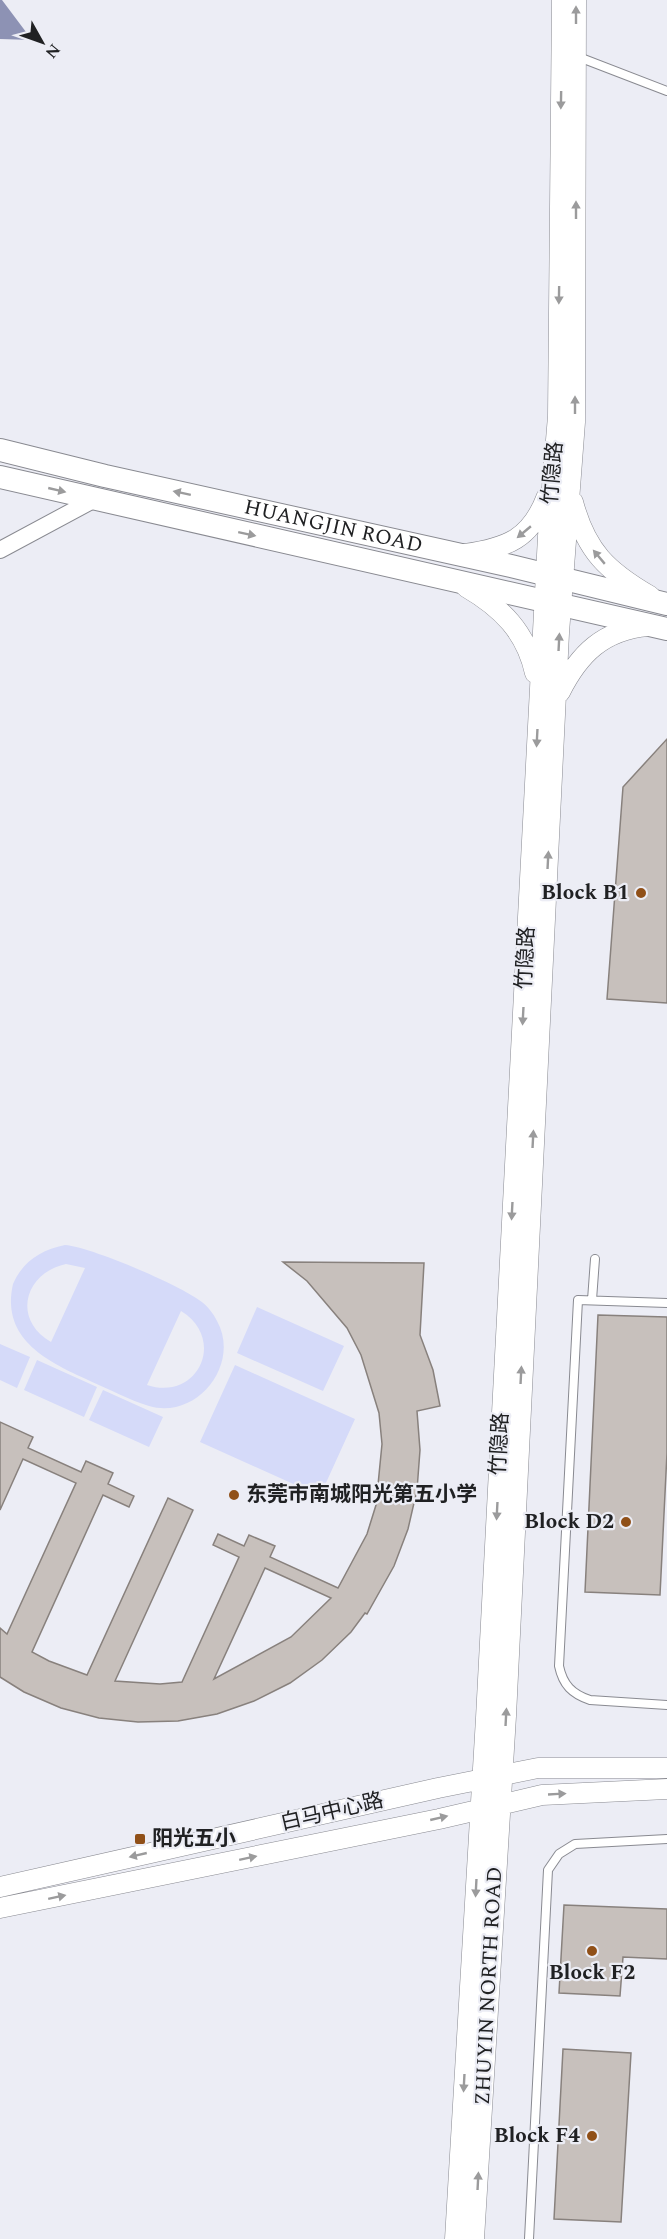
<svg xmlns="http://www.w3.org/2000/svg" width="667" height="2239" viewBox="0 0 667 2239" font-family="Spectral,'Noto Sans SC',serif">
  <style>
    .green { fill: #d5daf9; fill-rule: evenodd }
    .water { fill: #8d92b4 }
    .building { fill: #c7c0bc; stroke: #88817d; stroke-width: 1.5; fill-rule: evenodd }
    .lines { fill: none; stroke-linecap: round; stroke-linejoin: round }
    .service-casing { stroke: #898a91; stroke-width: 10 }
    .minor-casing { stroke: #898a91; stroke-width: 18 }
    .tertiary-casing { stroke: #898a91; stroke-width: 21 }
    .secondary-casing { stroke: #898a91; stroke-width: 24 }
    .service { stroke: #fff; stroke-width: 8 }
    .minor { stroke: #fff; stroke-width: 16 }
    .tertiary { stroke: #fff; stroke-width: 20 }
    .secondary { stroke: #fff; stroke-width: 22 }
    .oneway { fill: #9b9b9c }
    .poi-dot { fill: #905018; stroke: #ecedf5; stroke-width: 2 }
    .labels { text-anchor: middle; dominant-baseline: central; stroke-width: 4.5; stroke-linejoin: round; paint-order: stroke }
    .street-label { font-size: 21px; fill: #202123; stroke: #ecedf5 }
    .poi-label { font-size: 21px; font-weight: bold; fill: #202123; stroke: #ecedf5; text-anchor: end }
  </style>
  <rect width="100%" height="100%" fill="#ecedf5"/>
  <!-- green -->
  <path class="green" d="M 65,1245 C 91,1247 177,1284 199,1300 C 207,1305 213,1313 217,1321 C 241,1364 197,1420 149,1406 C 129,1400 109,1389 90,1381 C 51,1363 0,1341 13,1284 C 23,1261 41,1250 65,1245 ZM 66,1264 L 85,1268 L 51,1342 C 12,1320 24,1273 66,1264 ZM 181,1311 C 227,1339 198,1402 147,1385 Z
    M 257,1307 L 344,1346 L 323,1391 L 237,1353 Z
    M 0,1344 L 30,1357 L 17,1388 L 0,1380 Z
    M 37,1360 L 97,1387 L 84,1417 L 24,1390 Z
    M 235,1365 L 355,1419 L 320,1496 L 200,1442 Z
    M 103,1390 L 163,1417 L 149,1447 L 89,1420 Z"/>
  <!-- water -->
  <path class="water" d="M 0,0 L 2,0 L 32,40 L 0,39 Z"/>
  <!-- building -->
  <path class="building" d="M 667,739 L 667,1003 L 607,999 L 623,787 Z
    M 283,1262 L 424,1263 L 420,1335 L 433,1370 L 440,1406 L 417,1411 L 420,1450 L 417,1490 L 408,1529 L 394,1566 L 367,1614 L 365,1613 L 351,1632 L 322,1660 L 290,1683 L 254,1701 L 217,1714 L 178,1721 L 138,1722 L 99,1718 L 61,1708 L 24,1692 L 0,1677 L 0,1628 L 7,1634 L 76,1483 L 23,1459 L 0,1510 L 0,1422 L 33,1437 L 28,1448 L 81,1472 L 86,1461 L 113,1473 L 108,1484 L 134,1496 L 129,1507 L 103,1495 L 32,1652 L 49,1661 L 87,1675 L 168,1498 L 193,1510 L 115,1681 L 160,1684 L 182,1682 L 239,1557 L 213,1545 L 218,1534 L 244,1546 L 249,1535 L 275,1546 L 270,1557 L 338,1588 L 367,1534 L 376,1505 L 382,1444 L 379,1413 L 361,1355 L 347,1328 L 307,1281 ZM 265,1568 L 331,1598 L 291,1637 L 214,1679 Z
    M 598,1315 L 667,1317 L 667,1453 L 660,1595 L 585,1592 Z
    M 564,1905 L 667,1909 L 667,1959 L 623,1957 L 620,1996 L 559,1993 Z
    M 563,2049 L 631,2053 L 621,2222 L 554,2219 Z"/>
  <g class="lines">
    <!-- service casing -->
    <g class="service-casing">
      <path id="service" d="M 576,56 L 667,91
        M 592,1300 L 595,1259
        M 667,1303 L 578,1300 L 559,1666 C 563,1685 572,1694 590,1700 L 667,1705
        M 529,2239 L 548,1870 L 559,1854 L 575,1844 L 667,1839"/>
    </g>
    <!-- minor casing -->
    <g class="minor-casing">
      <path id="minor" d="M 0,550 L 95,499"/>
    </g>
    <!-- tertiary casing -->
    <g class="tertiary-casing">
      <path id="tertiary" d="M 573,502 C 586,551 607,571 650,596
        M 465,554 C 507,548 531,539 547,496
        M 466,587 C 502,608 526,632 535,673
        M 560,692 C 579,654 603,630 648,626
        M 0,1887 L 438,1788 L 538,1768 L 667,1768
        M 0,1908 L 439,1819 L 542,1795 L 667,1789
        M 455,2239 L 486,1718 L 548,536 L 558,416 L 562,0
        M 474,2239 L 506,1716 L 559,633 L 575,422 L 576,0"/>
    </g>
    <!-- secondary casing -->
    <g class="secondary-casing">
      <g id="secondary">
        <path id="s1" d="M 0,450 L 105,476 L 511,566 L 667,604"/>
        <path d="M 0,477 L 667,629"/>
      </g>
    </g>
    <!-- service -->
    <use href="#service" class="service"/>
    <!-- minor -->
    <use href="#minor" class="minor"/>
    <!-- tertiary -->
    <use href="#tertiary" class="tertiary"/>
    <!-- secondary -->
    <use href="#secondary" class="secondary"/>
  </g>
  <!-- one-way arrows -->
  <defs><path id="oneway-solid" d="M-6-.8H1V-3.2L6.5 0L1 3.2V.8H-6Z" transform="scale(1.5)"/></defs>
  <g class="oneway">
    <use href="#oneway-solid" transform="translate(576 15) rotate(-90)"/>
    <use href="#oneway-solid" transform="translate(561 100) rotate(91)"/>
    <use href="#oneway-solid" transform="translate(576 210) rotate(-90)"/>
    <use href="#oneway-solid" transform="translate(559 295) rotate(91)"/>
    <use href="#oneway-solid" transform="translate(575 405) rotate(-90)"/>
    <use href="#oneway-solid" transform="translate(57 490) rotate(13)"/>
    <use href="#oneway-solid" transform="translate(182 493) rotate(-168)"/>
    <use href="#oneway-solid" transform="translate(524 532) rotate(140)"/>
    <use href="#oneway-solid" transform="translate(247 534) rotate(12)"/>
    <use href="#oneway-solid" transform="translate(599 557) rotate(-130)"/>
    <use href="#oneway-solid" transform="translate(559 642) rotate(-87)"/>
    <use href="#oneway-solid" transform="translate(537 738) rotate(93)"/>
    <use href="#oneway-solid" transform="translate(548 860) rotate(-87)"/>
    <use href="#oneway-solid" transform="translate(523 1016) rotate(93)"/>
    <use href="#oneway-solid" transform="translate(533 1139) rotate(-87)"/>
    <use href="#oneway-solid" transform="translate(512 1211) rotate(93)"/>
    <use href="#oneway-solid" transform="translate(521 1375) rotate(-87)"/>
    <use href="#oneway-solid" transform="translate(497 1511) rotate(93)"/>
    <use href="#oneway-solid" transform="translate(506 1717) rotate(-87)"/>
    <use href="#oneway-solid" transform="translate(557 1794) rotate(-3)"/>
    <use href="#oneway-solid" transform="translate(439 1818) rotate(-13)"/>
    <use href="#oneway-solid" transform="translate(138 1855) rotate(167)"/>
    <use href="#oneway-solid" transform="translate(248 1858) rotate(-12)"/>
    <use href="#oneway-solid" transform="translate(476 1888) rotate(93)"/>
    <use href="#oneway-solid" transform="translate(57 1897) rotate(-12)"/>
    <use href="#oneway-solid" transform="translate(464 2083) rotate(93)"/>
    <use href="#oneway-solid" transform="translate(478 2181) rotate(-87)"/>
  </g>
  <!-- markers -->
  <g class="poi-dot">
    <circle cx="641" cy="893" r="6"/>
    <circle cx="234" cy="1495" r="6"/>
    <circle cx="626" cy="1522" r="6"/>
    <rect x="134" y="1833" width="12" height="12" rx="3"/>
    <circle cx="592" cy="1951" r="6"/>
    <circle cx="592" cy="2136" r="6"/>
  </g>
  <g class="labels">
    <!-- street labels -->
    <g class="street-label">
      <text transform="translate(553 473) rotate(-85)">竹隐路</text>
      <text stroke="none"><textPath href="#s1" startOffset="342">HUANGJIN ROAD</textPath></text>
      <text transform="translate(526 958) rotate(-87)">竹隐路</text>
      <text transform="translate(500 1444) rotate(-87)">竹隐路</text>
      <text transform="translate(332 1812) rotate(-13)">白马中心路</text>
      <text transform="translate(489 1986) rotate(-87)">ZHUYIN NORTH ROAD</text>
    </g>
    <!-- poi labels -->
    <g class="poi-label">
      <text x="629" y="893">Block B1</text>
      <text x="246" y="1495" text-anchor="start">东莞市南城阳光第五小学</text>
      <text x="614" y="1522">Block D2</text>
      <text x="152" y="1839" text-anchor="start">阳光五小</text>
      <text x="592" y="1973" text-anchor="middle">Block F2</text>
      <text x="580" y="2136">Block F4</text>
    </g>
  </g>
  <!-- north arrow -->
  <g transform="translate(42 42) rotate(130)" stroke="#ecedf5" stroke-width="4.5" paint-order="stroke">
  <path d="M0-4.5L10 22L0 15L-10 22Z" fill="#202123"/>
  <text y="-9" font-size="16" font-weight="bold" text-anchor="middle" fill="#202123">N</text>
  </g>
</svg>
